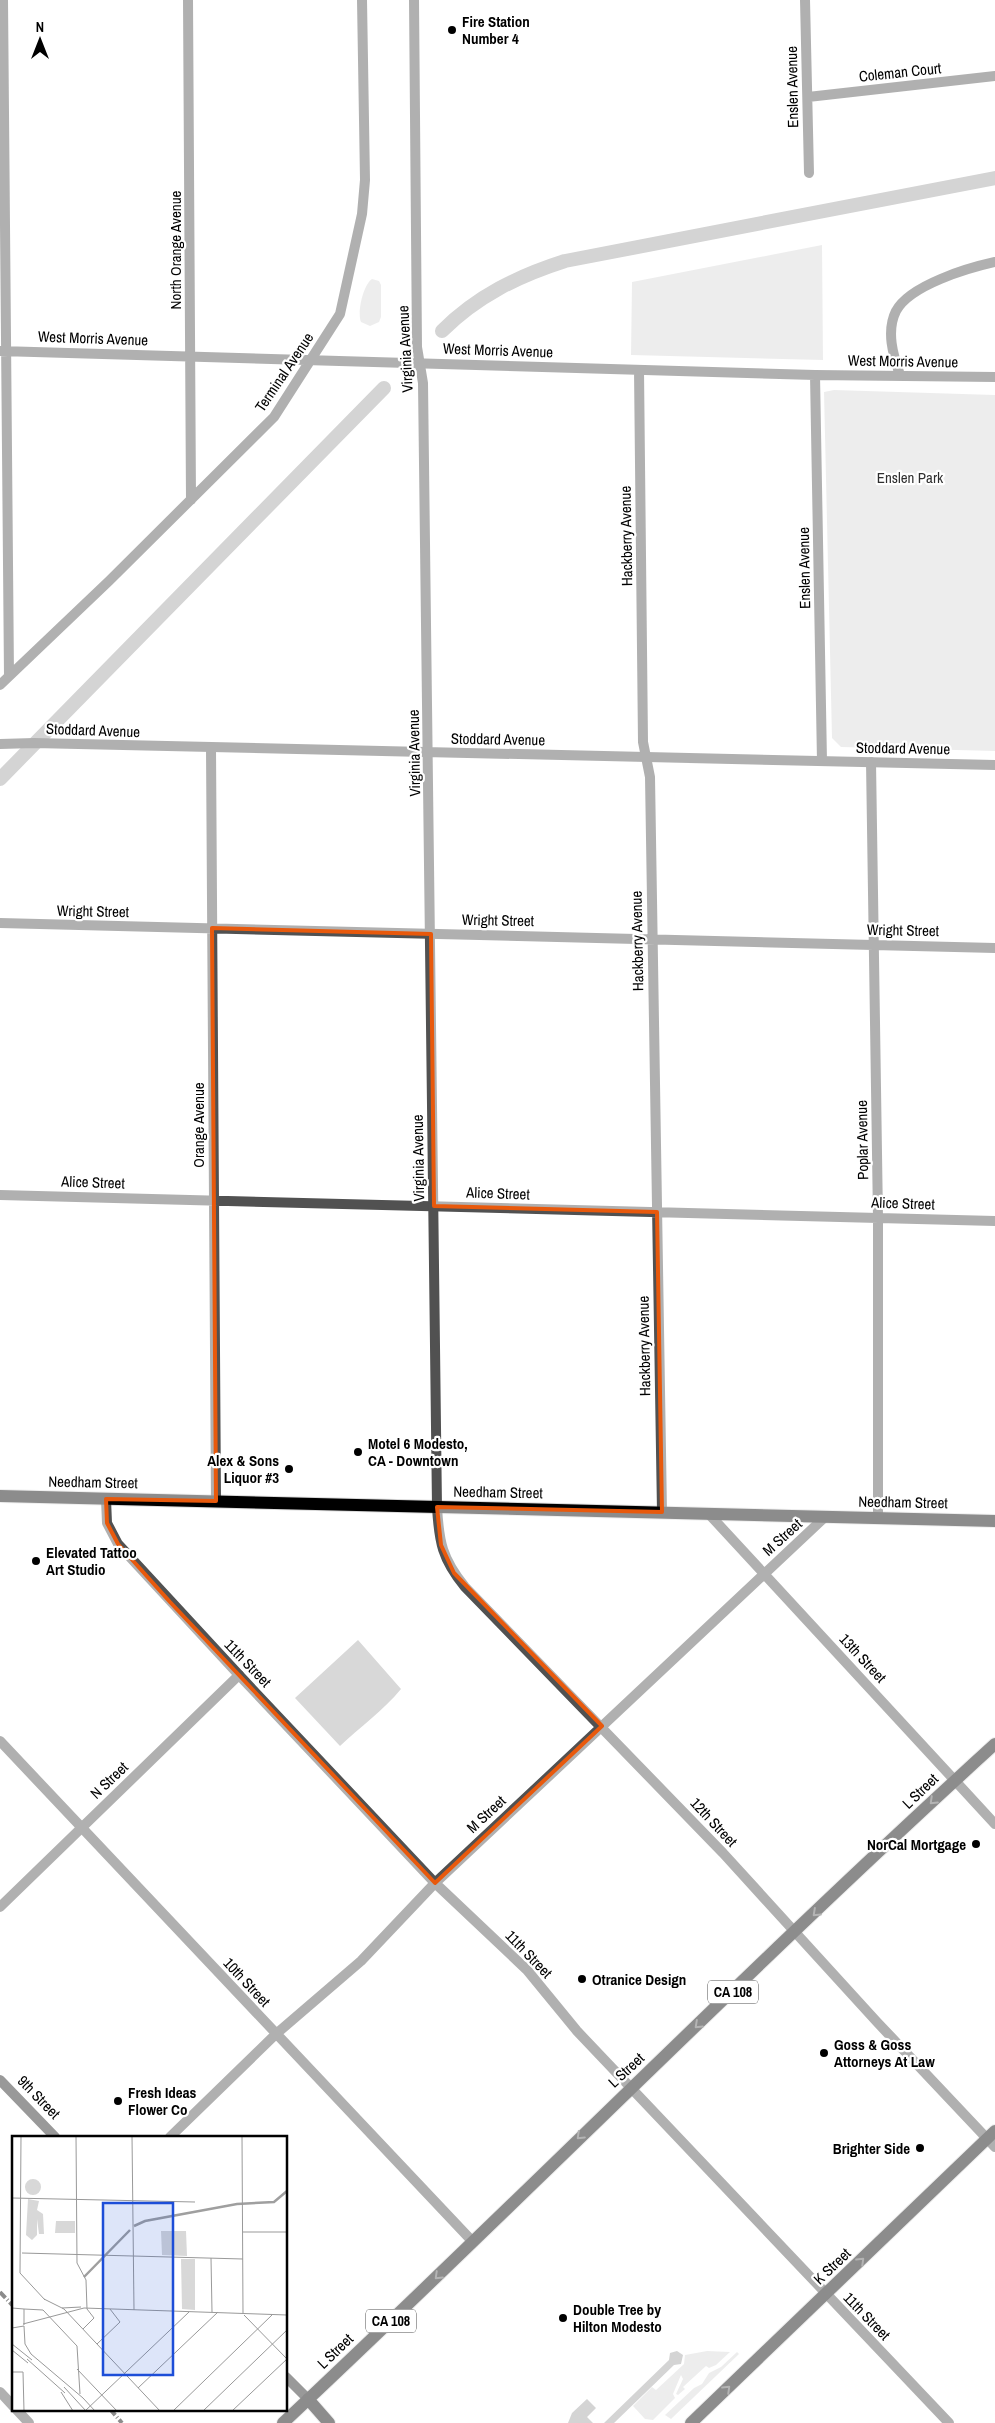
<svg xmlns="http://www.w3.org/2000/svg" width="995" height="2423" viewBox="0 0 995 2423" font-family="'Archivo Narrow',sans-serif">
  <style>
    .green { fill: #d8d8d8 }
    .water { fill: #9f9f9f }
    .lines { fill: none; stroke-linecap: round; stroke-linejoin: round }
    .canal { stroke: #9f9f9f; stroke-width: 14 }
    .primary-casing { stroke: #dbdbdb; stroke-width: 14 }
    .minor { stroke: #515151; stroke-width: 10 }
    .tertiary { stroke: #515151; stroke-width: 10 }
    .secondary { stroke: #1e1e1e; stroke-width: 10 }
    .primary { stroke: #000; stroke-width: 12 }
    .rail { stroke: #000; stroke-width: 4; stroke-dasharray: 8 2.5 1 2.5; stroke-linecap: butt }
    .oneway { stroke: #595959 }
    .marked { fill: none; stroke: #e8590c; stroke-width: 4; stroke-linejoin: round }
    .poi-dot { fill: #000; stroke: #fff; stroke-width: 2 }
    .labels { text-anchor: middle; dominant-baseline: central; stroke-width: 4.5; stroke-linejoin: round; paint-order: stroke }
    .shield { fill: #fff; stroke: #4c4c4c; stroke-width: 1 }
    .shield-label { font-size: 14px; font-weight: bold; fill: #000 }
    .poi-label { font-size: 15px; font-weight: bold; fill: #000; stroke: #fff; text-anchor: start }
    .street-label { font-size: 15px; fill: #000; stroke: #fff }
    .park-label { font-size: 15px; fill: #2f2f2f; stroke: #fff }
    .inset-river { fill: none; stroke: #9f9f9f; stroke-width: 2.5 }
    .inset-road { fill: none; stroke: #999; stroke-width: 1 }
    .view { fill: #1d4ed8; fill-opacity: 0.15; stroke: #1d4ed8; stroke-width: 2.5 }
    .inset-edge { fill: none; stroke: #000; stroke-width: 2.5 }
  </style>
  <rect width="100%" height="100%" fill="#fff"/>
  <!-- green -->
  <path class="green" d="M 822,245 L 823,360 L 631,355 L 632,282 Z
    M 372,279 L 379,281 L 381,285 L 381,317 L 379,322 L 370,326 L 361,322 C 357,313 363,285 372,279 Z
    M 834,390 L 995,395 L 995,751 L 841,747 L 832,738 L 824,392 Z
    M 358,1640 L 401,1689 C 384,1710 360,1727 340,1746 L 295,1698 Z
    M 707,2351 L 730,2352 L 716,2365 L 709,2368 L 706,2366 L 683,2387 L 685,2389 L 678,2395 L 676,2394 L 683,2379 L 681,2375 L 673,2394 L 675,2398 L 653,2420 L 645,2419 L 633,2406 L 652,2387 L 656,2390 L 684,2364 L 685,2355 Z
    M 737,2352 L 739,2354 L 671,2419 L 665,2415 L 694,2388 L 702,2384 L 709,2373 L 721,2367 Z"/>
  <!-- water -->
  <path class="water" d="M 677,2351 L 683,2355 L 681,2364 L 674,2365 L 614,2423 L 604,2423 L 669,2360 L 670,2353 Z
    M 587,2399 L 596,2408 L 587,2417 L 593,2423 L 568,2423 L 572,2413 Z"/>
  <g class="lines">
    <!-- canal -->
    <path class="canal" d="M 442,331 C 477,296 518,276 565,261 L 995,178
      M 0,779 L 384,388"/>
    <!-- primary casing -->
    <g class="primary-casing">
      <path id="primary" d="M 0,1496 L 995,1521
        M 308,2399 L 329,2423
        M 283,2423 C 522,2199 752,1965 995,1744
        M 691,2423 L 995,2131"/>
    </g>
    <!-- minor -->
    <path class="minor" d="M 3,0 L 9,676
      M 188,0 L 191,500
      M 805,0 L 809,173
      M 808,97 L 995,76
      M 0,351 L 815,375 L 995,377
      M 639,370 L 643,742 L 650,777 L 662,1512
      M 815,375 L 822,761
      M 900,375 C 893,355 886,331 896,311 C 910,285 968,268 995,262
      M 0,685 L 109,581 L 274,417 L 340,314 L 362,214 L 365,180 L 362,0
      M 211,748 L 216,1501
      M 871,762 L 878,1218 L 878,1517
      M 0,923 L 995,948
      M 0,1195 L 995,1221
      M 437,1507 C 439,1542 442,1559 465,1587 L 723,1853 L 877,2022 L 995,2147
      M 708,1513 L 995,1824
      M 239,1675 L 435,1883 L 527,1970 L 577,2031 L 949,2423
      M 0,1741 L 473,2242
      M 170,2137 L 276,2034 L 361,1961 L 435,1883 L 826,1516
      M 0,2392 L 14,2407
      M 16,2409 L 29,2423"/>
    <!-- tertiary -->
    <path class="tertiary" d="M 414,0 L 417,347 L 423,383 L 437,1507
      M 0,744 L 34,743 L 995,765
      M 0,1907 L 239,1675 L 118,1544 L 107,1523 L 106,1499"/>
    <!-- secondary -->
    <path class="secondary" d="M 0,2080 L 55,2137
      M 286,2377 L 308,2399"/>
    <!-- primary -->
    <use href="#primary" class="primary"/>
    <!-- rail -->
    <path class="rail" d="M 0,2292 L 14,2307
      M 110,2409 L 122,2423"/>
  </g>
  <!-- one-way arrows -->
  <defs><path id="oneway-chevron" d="M-2-3.5L2.5 0L-2 3.5" fill="none" stroke-width="1.6" stroke-linecap="round" stroke-linejoin="round" transform="scale(1.25)"/></defs>
  <g class="oneway">
    <use href="#oneway-chevron" transform="translate(933 1801) rotate(136)"/>
    <use href="#oneway-chevron" transform="translate(816 1913) rotate(137)"/>
    <use href="#oneway-chevron" transform="translate(698 2025) rotate(137)"/>
    <use href="#oneway-chevron" transform="translate(580 2136) rotate(136)"/>
    <use href="#oneway-chevron" transform="translate(861 2261) rotate(-44)"/>
    <use href="#oneway-chevron" transform="translate(438 2276) rotate(136)"/>
    <use href="#oneway-chevron" transform="translate(727 2389) rotate(-44)"/>
  </g>
  <!-- marked area -->
  <path d="M0 0H995V2423H0ZM 212,928 L 431,934 L 434,1206 L 657,1212 L 662,1512 L 437,1507 L 441,1545 L 454,1573 L 602,1726 L 435,1883 L 170,1602 L 118,1544 L 107,1523 L 106,1499 L 216,1501 Z" fill="#fff" fill-opacity=".55" fill-rule="evenodd"/>
  <path class="marked" d="M 212,928 L 431,934 L 434,1206 L 657,1212 L 662,1512 L 437,1507 L 441,1545 L 454,1573 L 602,1726 L 435,1883 L 170,1602 L 118,1544 L 107,1523 L 106,1499 L 216,1501 Z"/>
  <!-- markers -->
  <g class="poi-dot">
    <circle cx="452" cy="30" r="5"/>
    <circle cx="358" cy="1452" r="5"/>
    <circle cx="289" cy="1469" r="5"/>
    <circle cx="36" cy="1561" r="5"/>
    <circle cx="976" cy="1844" r="5"/>
    <circle cx="582" cy="1979" r="5"/>
    <circle cx="824" cy="2053" r="5"/>
    <circle cx="118" cy="2101" r="5"/>
    <circle cx="920" cy="2148" r="5"/>
    <circle cx="563" cy="2318" r="5"/>
  </g>
  <g class="labels">
    <!-- shield labels -->
    <g class="shield">
      <rect x="708" y="1980.5" width="50" height="23" rx="4"/>
      <rect x="366" y="2309.5" width="50" height="23" rx="4"/>
    </g>
    <g class="shield-label">
      <text x="733" y="1992">CA 108</text>
      <text x="391" y="2321">CA 108</text>
    </g>
    <!-- poi labels -->
    <g class="poi-label">
      <text x="462" y="21">Fire Station<tspan x="462" dy="17">Number 4</tspan></text>
      <text x="368" y="1443">Motel 6 Modesto,<tspan x="368" dy="17">CA - Downtown</tspan></text>
      <text x="279" y="1460" text-anchor="end">Alex &amp; Sons<tspan x="279" dy="17">Liquor #3</tspan></text>
      <text x="46" y="1552">Elevated Tattoo<tspan x="46" dy="17">Art Studio</tspan></text>
      <text x="966" y="1844" text-anchor="end">NorCal Mortgage</text>
      <text x="592" y="1979">Otranice Design</text>
      <text x="834" y="2044">Goss &amp; Goss<tspan x="834" dy="17">Attorneys At Law</tspan></text>
      <text x="128" y="2092">Fresh Ideas<tspan x="128" dy="17">Flower Co</tspan></text>
      <text x="910" y="2148" text-anchor="end">Brighter Side</text>
      <text x="573" y="2309">Double Tree by<tspan x="573" dy="17">Hilton Modesto</tspan></text>
    </g>
    <!-- street labels -->
    <g class="street-label">
      <text transform="translate(900 72) rotate(-6)">Coleman Court</text>
      <text transform="translate(792 87) rotate(-91)">Enslen Avenue</text>
      <text transform="translate(175 250) rotate(-90)">North Orange Avenue</text>
      <text transform="translate(93 338) rotate(2)">West Morris Avenue</text>
      <text transform="translate(405 349) rotate(-93)">Virginia Avenue</text>
      <text transform="translate(498 350) rotate(2)">West Morris Avenue</text>
      <text transform="translate(903 361) rotate(1)">West Morris Avenue</text>
      <text transform="translate(284 372) rotate(-56)">Terminal Avenue</text>
      <text transform="translate(626 536) rotate(-91)">Hackberry Avenue</text>
      <text transform="translate(804 568) rotate(-91)">Enslen Avenue</text>
      <text transform="translate(93 730) rotate(2)">Stoddard Avenue</text>
      <text transform="translate(498 739) rotate(1)">Stoddard Avenue</text>
      <text transform="translate(903 748) rotate(1)">Stoddard Avenue</text>
      <text transform="translate(414 753) rotate(-91)">Virginia Avenue</text>
      <text transform="translate(93 911) rotate(1)">Wright Street</text>
      <text transform="translate(498 920) rotate(1)">Wright Street</text>
      <text transform="translate(903 930) rotate(1)">Wright Street</text>
      <text transform="translate(637 941) rotate(-91)">Hackberry Avenue</text>
      <text transform="translate(198 1125) rotate(-90)">Orange Avenue</text>
      <text transform="translate(862 1140) rotate(-91)">Poplar Avenue</text>
      <text transform="translate(418 1158) rotate(-91)">Virginia Avenue</text>
      <text transform="translate(93 1182) rotate(2)">Alice Street</text>
      <text transform="translate(498 1193) rotate(2)">Alice Street</text>
      <text transform="translate(903 1203) rotate(2)">Alice Street</text>
      <text transform="translate(644 1346) rotate(-91)">Hackberry Avenue</text>
      <text transform="translate(93 1482) rotate(1)">Needham Street</text>
      <text transform="translate(498 1492) rotate(1)">Needham Street</text>
      <text transform="translate(903 1502) rotate(1)">Needham Street</text>
      <text transform="translate(782 1537) rotate(-42)">M Street</text>
      <text transform="translate(863 1658) rotate(47)">13th Street</text>
      <text transform="translate(248 1663) rotate(46)">11th Street</text>
      <text transform="translate(109 1780) rotate(-44)">N Street</text>
      <text transform="translate(920 1791) rotate(-44)">L Street</text>
      <text transform="translate(486 1814) rotate(-43)">M Street</text>
      <text transform="translate(714 1822) rotate(47)">12th Street</text>
      <text transform="translate(529 1954) rotate(46)">11th Street</text>
      <text transform="translate(247 1982) rotate(47)">10th Street</text>
      <text transform="translate(626 2070) rotate(-43)">L Street</text>
      <text transform="translate(39 2097) rotate(46)">9th Street</text>
      <text transform="translate(832 2266) rotate(-44)">K Street</text>
      <text transform="translate(867 2316) rotate(46)">11th Street</text>
      <text transform="translate(335 2351) rotate(-44)">L Street</text>
    </g>
    <!-- park labels -->
    <g class="park-label">
      <text x="910" y="477">Enslen Park</text>
    </g>
  </g>
  <!-- overview -->
  <g transform="translate(12 2136)">
    <rect width="275" height="275" fill="#fff"/>
    <path d="M13 51a8 8 0 1 1 16 0a8 8 0 1 1-16 0ZM 16,63 L 27,65 L 25,74 L 31,78 L 32,98 L 27,98 L 25,83 L 25,99 L 20,104 L 14,99 ZM 44,85 L 63,85 L 63,97 L 43,97 ZM 149,95 L 174,95 L 175,120 L 150,119 ZM 169,123 L 183,123 L 183,174 L 170,173 Z" fill="#d8d8d8"/>
    <path class="inset-river" d="M 122,90 L 133,85 L 225,68 L 262,66 L 275,55M 72,141 L 118,94"/>
    <path class="inset-road" d="M 64,0 L 65,127 L 74,144 L 75,173 L 82,182 L 71,193M 120,0 L 122,174M 230,0 L 231,178M 0,62 L 183,66M 231,96 L 275,96M 10,117 L 231,123M 199,122 L 200,176M 8,137 L 9,0M 8,137 L 33,164M 32,163 L 52,173 L 148,275M 0,172 L 12,173 L 12,189M 50,172 L 69,171M 12,173 L 31,174 L 65,210 L 68,258M 11,188 L 72,172 L 275,179M 0,192 L 12,190 L 13,208 L 19,218 L 71,262M 0,208 L 20,224M 85,208 L 108,186 L 98,173M 0,214 L 16,227M 15,223 L 53,257M 65,233 L 105,275M 0,236 L 11,236 L 12,275M 52,251 L 74,275M 126,252 L 206,176M 49,256 L 61,275M 71,262 L 83,275M 73,275 L 177,176M 161,275 L 260,179M 191,275 L 275,194M 220,275 L 275,223 L 232,179"/>
    <path class="view" d="M 91,67 L 161,67 L 161,239 L 91,239 Z"/>
    <rect width="275" height="275" class="inset-edge"/>
  </g>
  <!-- north arrow -->
  <g transform="translate(40 40)" stroke="#ffffff" stroke-width="4" paint-order="stroke">
  <path d="M0-4L9 19L0 12L-9 19Z" fill="#000000"/>
  <text y="-8" font-size="14" font-weight="bold" text-anchor="middle" fill="#000000">N</text>
  </g>
</svg>
